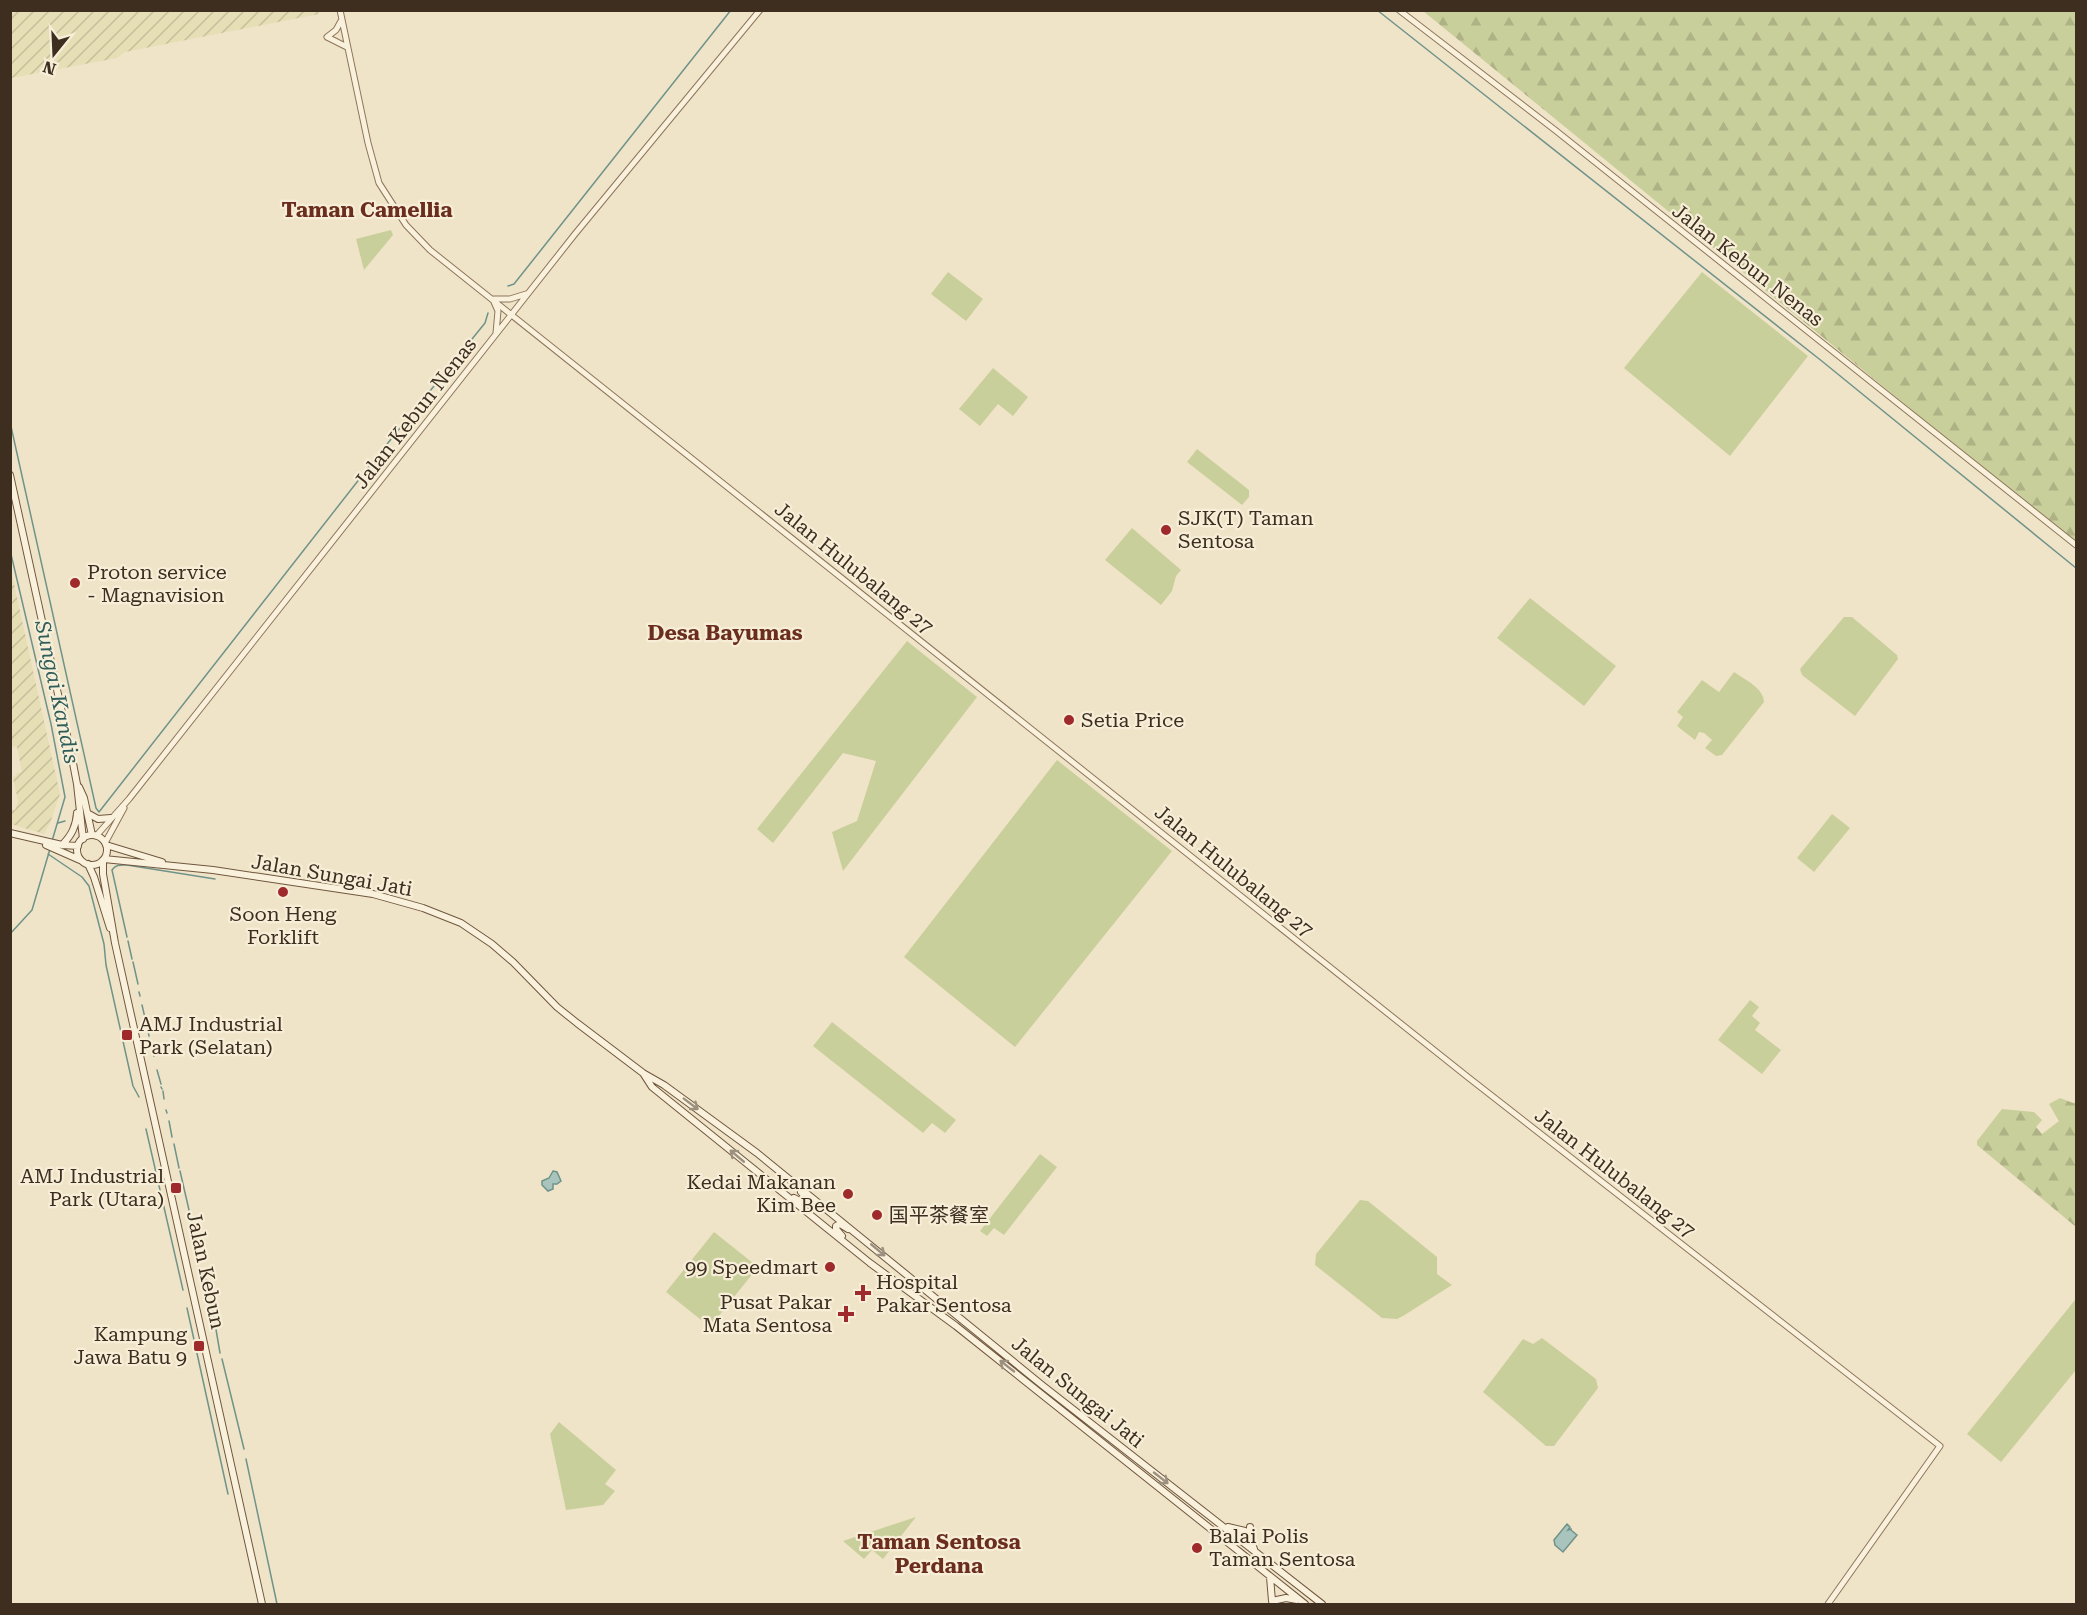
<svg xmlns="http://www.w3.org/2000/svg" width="2087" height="1615" viewBox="0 0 2087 1615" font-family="'Roboto Serif','Noto Sans SC',serif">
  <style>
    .farmland { fill: url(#farmland-furrows) }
    .green { fill: #c9cf9b }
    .forest { fill: url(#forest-firs) }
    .water { fill: #a9c4bc; stroke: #6f938a; stroke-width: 1.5 }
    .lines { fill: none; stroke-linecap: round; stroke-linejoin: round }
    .stream { stroke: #6f938a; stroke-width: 1.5 }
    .tertiary-casing { stroke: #8d765c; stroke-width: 7 }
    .secondary-casing { stroke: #6f573f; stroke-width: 8 }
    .tertiary { stroke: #faf1dc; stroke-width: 5 }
    .secondary { stroke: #faf1dc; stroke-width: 6 }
    .oneway { stroke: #9c907e }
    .poi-dot { fill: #9e2a2b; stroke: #f7eed8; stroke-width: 2 }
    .labels { text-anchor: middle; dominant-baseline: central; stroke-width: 4.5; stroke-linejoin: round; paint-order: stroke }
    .street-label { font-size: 20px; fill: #3d2e20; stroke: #f7eed8 }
    .poi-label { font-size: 20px; fill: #3d2e20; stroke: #f7eed8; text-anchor: start }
    .neighbourhood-label { font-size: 21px; font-weight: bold; fill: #6b2e1e; stroke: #f7eed8 }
    .water-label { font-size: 21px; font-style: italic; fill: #2f5d5a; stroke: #f7eed8 }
  </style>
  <defs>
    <pattern id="farmland-furrows" width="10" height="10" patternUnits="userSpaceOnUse" patternTransform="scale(1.5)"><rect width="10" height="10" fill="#e6deb5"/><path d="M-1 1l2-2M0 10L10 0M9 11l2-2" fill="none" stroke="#c6bf9b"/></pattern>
    <pattern id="forest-firs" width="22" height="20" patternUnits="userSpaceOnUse" patternTransform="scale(1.5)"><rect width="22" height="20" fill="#c9cf9b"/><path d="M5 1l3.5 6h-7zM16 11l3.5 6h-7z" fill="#aeb285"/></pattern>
  </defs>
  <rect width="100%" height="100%" fill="#f0e4c8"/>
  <!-- farmland -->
  <path class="farmland" d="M 318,11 L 319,14 L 125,52 L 117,58 L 11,78 L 11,11 Z
    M 11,570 L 60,794 L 50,823 L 44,834 L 11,824 L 11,809 L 15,810 L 18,801 L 13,778 L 17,773 L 22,772 L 17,747 L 11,746 Z"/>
  <!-- green -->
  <path class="green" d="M 391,230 L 393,235 L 364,270 L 356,239 Z
    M 948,272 L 983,299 L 966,321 L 931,294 Z
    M 1702,272 L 1808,356 L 1730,456 L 1624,368 Z
    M 993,368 L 1028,397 L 1013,416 L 998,404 L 980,426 L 959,409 Z
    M 1197,449 L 1249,490 L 1249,497 L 1242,505 L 1187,462 Z
    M 1132,528 L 1181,570 L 1176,576 L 1172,591 L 1161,605 L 1105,560 Z
    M 1530,598 L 1616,666 L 1584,706 L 1497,638 Z
    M 1844,617 L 1852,617 L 1897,655 L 1898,659 L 1855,716 L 1802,675 L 1800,669 Z
    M 907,641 L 977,697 L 843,871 L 832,832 L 857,821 L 876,761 L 843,753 L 773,843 L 757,829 Z
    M 1734,672 C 1744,679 1764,688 1764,702 L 1722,755 L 1716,756 L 1705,748 L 1712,740 L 1704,733 L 1699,732 L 1695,740 L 1677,726 L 1683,717 L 1677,712 L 1702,680 L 1719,692 Z
    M 1057,760 L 1172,851 L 1015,1047 L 904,957 Z
    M 1832,814 L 1850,828 L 1814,872 L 1797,858 Z
    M 1750,1000 L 1759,1007 L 1752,1016 L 1760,1023 L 1755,1030 L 1781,1050 L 1762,1074 L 1718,1040 Z
    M 832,1022 L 956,1120 L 945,1133 L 932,1123 L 923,1133 L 813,1046 Z
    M 1040,1154 L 1057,1167 L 1004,1235 L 994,1228 L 987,1236 L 980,1231 Z
    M 1360,1200 L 1368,1201 L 1437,1257 L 1437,1274 L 1452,1285 L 1403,1316 L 1397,1319 L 1382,1318 L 1315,1265 L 1316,1254 Z
    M 714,1232 L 758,1267 L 710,1327 L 666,1292 Z
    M 2075,1300 L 2076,1370 L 2001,1462 L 1967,1434 Z
    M 1542,1338 L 1596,1379 L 1598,1388 L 1554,1446 L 1546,1446 L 1483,1392 L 1523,1339 L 1533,1344 Z
    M 559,1422 L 616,1470 L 605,1484 L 615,1491 L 603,1505 L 566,1510 L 550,1434 Z
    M 916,1517 L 883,1559 L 872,1550 L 864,1559 L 843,1541 Z"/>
  <!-- forest -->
  <path class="forest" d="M 1423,11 L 2076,11 L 2076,544 Z
    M 2060,1098 L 2073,1103 L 2076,1102 L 2076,1227 L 1977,1145 L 1977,1141 L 2002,1109 L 2034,1112 L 2042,1120 L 2036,1127 L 2042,1134 L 2059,1121 L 2049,1104 Z"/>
  <!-- water -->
  <path class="water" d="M 553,1171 L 557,1172 L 561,1181 L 557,1184 L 553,1184 L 553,1189 L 548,1191 L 542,1185 L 542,1181 L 549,1178 Z
    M 1567,1524 L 1570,1527 L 1568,1530 L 1571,1529 L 1571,1530 L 1577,1535 L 1563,1552 L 1555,1545 L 1554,1540 Z"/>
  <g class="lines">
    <!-- stream -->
    <path class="stream" d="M 1377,10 L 1823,362 L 2076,568
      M 508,286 L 514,284 L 541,250 L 731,10
      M 10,422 L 96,808 L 99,812 L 375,459 L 485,323 L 488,313
      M 10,550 L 51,724 L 65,797 L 52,841
      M 58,823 L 65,821
      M 48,854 L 82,877 L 89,886 L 104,944 L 106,965 L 133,1086 L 139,1097
      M 10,934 L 32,910 L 50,849
      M 127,937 L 112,870 C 116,864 121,865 127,865 L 215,879
      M 128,941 L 132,959
      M 133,962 L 138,984
      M 139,992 L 140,996
      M 142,1005 L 146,1022
      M 147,1025 L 149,1036
      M 150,1040 L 154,1056
      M 157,1070 L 161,1084
      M 161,1087 L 162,1089
      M 163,1091 L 164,1099
      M 166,1110 L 167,1113
      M 169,1121 L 172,1137
      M 146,1129 L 183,1290
      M 174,1144 L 179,1168
      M 180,1171 L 189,1210
      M 190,1214 L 193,1228
      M 205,1277 L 207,1286
      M 212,1306 L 220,1353
      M 187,1308 L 228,1494
      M 222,1359 L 244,1449
      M 246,1459 L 277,1604"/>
    <!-- tertiary casing -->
    <g class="tertiary-casing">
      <path id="tertiary" d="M 340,10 L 368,143 L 379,183 L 406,225 L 430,250 L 1469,1078 L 1940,1446 L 1828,1604
        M 1399,10 L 1555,130 L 2076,545
        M 327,37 L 347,47
        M 327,37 L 336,30 L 341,21
        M 494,299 L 510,299 L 526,294
        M 494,302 L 498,311 L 496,333
        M 96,836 L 129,799 L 575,234 L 760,10
        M 105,843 L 124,808"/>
    </g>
    <!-- secondary casing -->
    <g class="secondary-casing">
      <path id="secondary" d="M 10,475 L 72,758 L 77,784 L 83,839
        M 79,787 L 84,798 L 92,835
        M 89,814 L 98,819 L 111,818
        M 10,833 L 62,845 L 78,846
        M77 850a15 15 0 1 1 30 0a15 15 0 1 1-30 0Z
        M 46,845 L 80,860
        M 62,845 C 72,835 76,826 77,813
        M 106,845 L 162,862
        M 104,859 L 213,870 L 373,894 L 423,908 L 461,923 L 492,944 L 513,962 L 557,1007 L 577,1023 L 643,1073 L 664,1085 L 757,1153 L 1042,1385 L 1322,1604
        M 103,860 L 103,874 L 115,943 L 262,1604
        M 88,864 L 94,877 L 110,928
        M 643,1073 L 652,1087 L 870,1263 L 956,1326 L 1305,1604
        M 794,1198 L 804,1203 L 807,1199 L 801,1192
        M 842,1236 L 836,1229 L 836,1226 L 840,1224 L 848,1229
        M 1228,1527 L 1245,1531
        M 1250,1527 L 1250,1538 L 1254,1549
        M 1270,1577 L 1272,1601 L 1286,1598 L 1297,1600"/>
    </g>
    <!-- tertiary -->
    <use href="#tertiary" class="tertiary"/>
    <!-- secondary -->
    <use href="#secondary" class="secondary"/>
  </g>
  <!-- one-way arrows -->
  <defs><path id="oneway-shaft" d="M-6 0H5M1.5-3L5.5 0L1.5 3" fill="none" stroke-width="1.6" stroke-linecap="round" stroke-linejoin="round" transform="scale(1.5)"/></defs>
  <g class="oneway">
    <use href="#oneway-shaft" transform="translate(691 1104) rotate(37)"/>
    <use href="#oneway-shaft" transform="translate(737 1156) rotate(-140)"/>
    <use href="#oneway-shaft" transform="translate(878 1250) rotate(40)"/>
    <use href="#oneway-shaft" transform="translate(1007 1366) rotate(-142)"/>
    <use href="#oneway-shaft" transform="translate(1161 1478) rotate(38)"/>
  </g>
  <!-- markers -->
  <g class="poi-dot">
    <circle cx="1166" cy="530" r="6"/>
    <circle cx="75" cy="583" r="6"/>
    <circle cx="1069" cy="720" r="6"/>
    <circle cx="283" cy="892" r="6"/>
    <rect x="121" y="1029" width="12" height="12" rx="3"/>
    <rect x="170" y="1182" width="12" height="12" rx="3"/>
    <circle cx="848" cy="1194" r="6"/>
    <circle cx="877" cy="1215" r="6"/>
    <circle cx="830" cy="1267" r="6"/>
    <path d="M860 1284h6v6h6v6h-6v6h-6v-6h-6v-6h6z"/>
    <path d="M843 1305h6v6h6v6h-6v6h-6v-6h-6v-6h6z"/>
    <rect x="193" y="1340" width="12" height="12" rx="3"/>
    <circle cx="1197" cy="1548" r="6"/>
  </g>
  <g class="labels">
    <!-- street labels -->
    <g class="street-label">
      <text transform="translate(1748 265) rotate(38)">Jalan Kebun Nenas</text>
      <text transform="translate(415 413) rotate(-52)">Jalan Kebun Nenas</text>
      <text transform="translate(854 568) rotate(39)">Jalan Hulubalang 27</text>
      <text transform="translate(1234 871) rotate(39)">Jalan Hulubalang 27</text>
      <text transform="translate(332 875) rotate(10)">Jalan Sungai Jati</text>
      <text transform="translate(1615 1173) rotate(38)">Jalan Hulubalang 27</text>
      <text transform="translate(206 1270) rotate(78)">Jalan Kebun</text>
      <text transform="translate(1078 1392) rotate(39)">Jalan Sungai Jati</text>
    </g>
    <!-- poi labels -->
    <g class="poi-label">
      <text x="1178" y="518">SJK(T) Taman<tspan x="1178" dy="23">Sentosa</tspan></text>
      <text x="87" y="572">Proton service<tspan x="87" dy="23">- Magnavision</tspan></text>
      <text x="1081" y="720">Setia Price</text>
      <text x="283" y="914" text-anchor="middle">Soon Heng<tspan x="283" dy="23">Forklift</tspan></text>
      <text x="139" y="1024">AMJ Industrial<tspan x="139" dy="23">Park (Selatan)</tspan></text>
      <text x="164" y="1176" text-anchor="end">AMJ Industrial<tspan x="164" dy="23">Park (Utara)</tspan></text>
      <text x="836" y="1182" text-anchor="end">Kedai Makanan<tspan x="836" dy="23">Kim Bee</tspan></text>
      <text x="889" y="1215">国平茶餐室</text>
      <text x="818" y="1267" text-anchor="end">99 Speedmart</text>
      <text x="876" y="1282">Hospital<tspan x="876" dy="23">Pakar Sentosa</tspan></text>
      <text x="832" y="1302" text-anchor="end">Pusat Pakar<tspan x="832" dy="23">Mata Sentosa</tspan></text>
      <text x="187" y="1334" text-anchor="end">Kampung<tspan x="187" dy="23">Jawa Batu 9</tspan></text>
      <text x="1209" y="1536">Balai Polis<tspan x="1209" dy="23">Taman Sentosa</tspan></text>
    </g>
    <!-- neighbourhood labels -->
    <g class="neighbourhood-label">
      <text x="367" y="210">Taman Camellia</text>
      <text x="725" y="633">Desa Bayumas</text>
      <text x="939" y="1542">Taman Sentosa<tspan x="939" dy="24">Perdana</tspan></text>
    </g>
    <!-- water labels -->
    <g class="water-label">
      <text transform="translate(57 692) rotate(78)">Sungai Kandis</text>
    </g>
  </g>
  <!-- border -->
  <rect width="2087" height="1615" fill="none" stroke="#3d2e20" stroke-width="24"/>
  <!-- north arrow -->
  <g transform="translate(54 54) rotate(198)" stroke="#f7eed8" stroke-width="4.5" paint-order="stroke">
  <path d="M0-4.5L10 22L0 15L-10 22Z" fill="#3d2e20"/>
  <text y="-9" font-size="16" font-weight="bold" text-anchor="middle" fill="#3d2e20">N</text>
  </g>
</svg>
